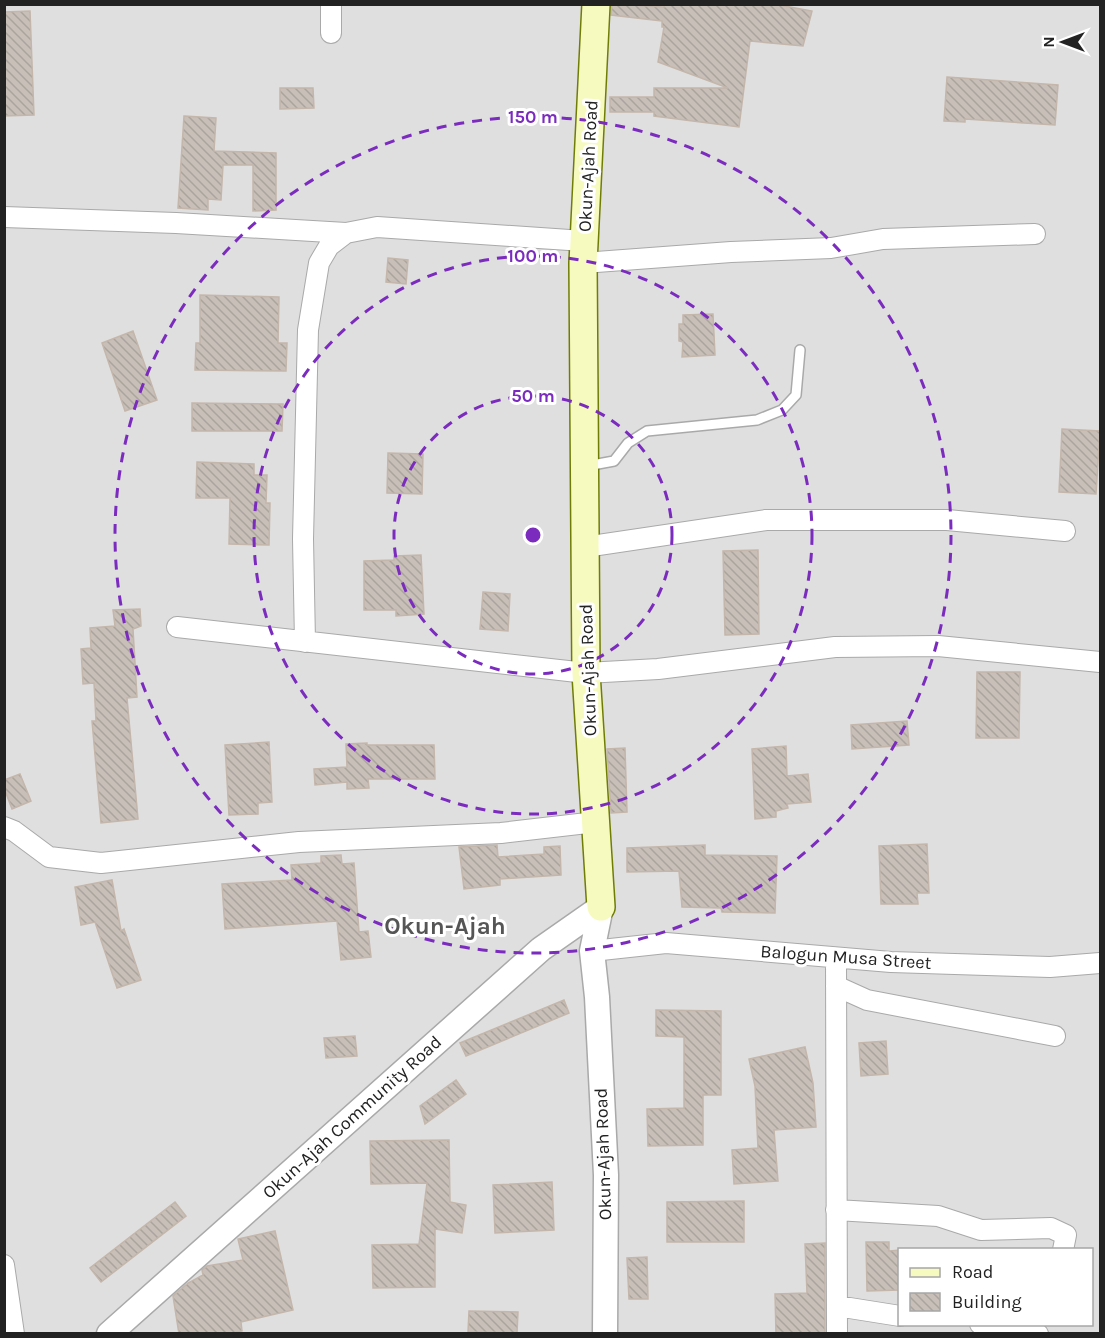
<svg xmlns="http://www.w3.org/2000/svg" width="1105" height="1338" viewBox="0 0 1105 1338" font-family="Karla,sans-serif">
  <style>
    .residential { fill: #e0dfdf; fill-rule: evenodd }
    .building { fill: url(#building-back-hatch); stroke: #c4b6ab; stroke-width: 1.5 }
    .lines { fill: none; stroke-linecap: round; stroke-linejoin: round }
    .service-casing { stroke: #a9a9a9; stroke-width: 12 }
    .minor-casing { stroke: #a9a9a9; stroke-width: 22 }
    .tertiary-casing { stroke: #a9a9a9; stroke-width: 27 }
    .secondary-casing { stroke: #707d05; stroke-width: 30 }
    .service { stroke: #fff; stroke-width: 9 }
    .minor { stroke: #fff; stroke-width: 20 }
    .tertiary { stroke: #fff; stroke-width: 24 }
    .secondary { stroke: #f7fabf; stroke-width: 27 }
    .ring { fill: none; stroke: #7b2cbf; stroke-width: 3; stroke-dasharray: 10 8 }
    .labels { text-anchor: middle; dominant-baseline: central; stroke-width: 6; stroke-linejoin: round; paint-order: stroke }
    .street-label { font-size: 18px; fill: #222; stroke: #fff }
    .district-label { font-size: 24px; font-weight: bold; fill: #555; stroke: #fff }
    .centre { fill: #7b2cbf; stroke: #fff; stroke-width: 3 }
    .ring-label { font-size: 18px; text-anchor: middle; font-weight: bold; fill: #7b2cbf; stroke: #fff; stroke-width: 6; stroke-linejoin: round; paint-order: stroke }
  </style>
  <defs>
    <pattern id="building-back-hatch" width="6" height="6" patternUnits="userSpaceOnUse" patternTransform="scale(1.5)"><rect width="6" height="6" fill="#c7bfb8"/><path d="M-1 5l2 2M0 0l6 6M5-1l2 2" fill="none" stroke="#aba49e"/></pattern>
  </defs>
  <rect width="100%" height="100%" fill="#f2efe9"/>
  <!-- residential -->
  <path class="residential" d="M 5,5 L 1100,5 L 1100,1333 L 5,1334 ZM 900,1250 L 1092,1250 L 1092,1324 L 900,1324 Z"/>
  <!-- building -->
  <path class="building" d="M 612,4 L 664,7 L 664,4 L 774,4 L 812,11 L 803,46 L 750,41 L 739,127 L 654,116 L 654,112 L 610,112 L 610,97 L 654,97 L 654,88 L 728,88 L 658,62 L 664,27 L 662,27 L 662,21 L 611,15 Z
    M 30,11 L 34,115 L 4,116 L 4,12 Z
    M 947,77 L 1058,85 L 1055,125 L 965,119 L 965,122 L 944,121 Z
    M 280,88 L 313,88 L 314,108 L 280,109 Z
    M 184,116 L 216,118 L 214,151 L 276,153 L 276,210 L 253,211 L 253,165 L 223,165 L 221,200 L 208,199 L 208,210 L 178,208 Z
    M 388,258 L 408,260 L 406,284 L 386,282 Z
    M 200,295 L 279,297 L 278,343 L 287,343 L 286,371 L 195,370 L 196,343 L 200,343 Z
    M 713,314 L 715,355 L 682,357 L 683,342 L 679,341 L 679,324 L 683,324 L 683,315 Z
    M 133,331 L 157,400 L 125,411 L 102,343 Z
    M 192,403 L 283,404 L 282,431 L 192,431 Z
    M 1062,429 L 1100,431 L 1096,494 L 1059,492 Z
    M 388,453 L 423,454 L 422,494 L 387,493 Z
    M 197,462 L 254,464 L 254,475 L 267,475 L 266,503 L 270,503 L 269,545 L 229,544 L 230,498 L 196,498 Z
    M 758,550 L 759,634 L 725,635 L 723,551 Z
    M 421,555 L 424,614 L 396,616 L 396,610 L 364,610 L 364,561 L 394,560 L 394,556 Z
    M 483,592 L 510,594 L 508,631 L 480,629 Z
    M 140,609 L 141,626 L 133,629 L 137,697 L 127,698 L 138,819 L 101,823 L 92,721 L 96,721 L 94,683 L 83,684 L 81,649 L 91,648 L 90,628 L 115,626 L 113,610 Z
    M 977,672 L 1020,672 L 1019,738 L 976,738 Z
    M 907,721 L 909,745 L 852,749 L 851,725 Z
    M 269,742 L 272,802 L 258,803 L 258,814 L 229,815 L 225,745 Z
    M 367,743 L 367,745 L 434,745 L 435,779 L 368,779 L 369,788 L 347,789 L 347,782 L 315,785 L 314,769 L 347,767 L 346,744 Z
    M 786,746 L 787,776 L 808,774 L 811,802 L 787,804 L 788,808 L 776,811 L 776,817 L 755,819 L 752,749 Z
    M 625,748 L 627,812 L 611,813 L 607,749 Z
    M 20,774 L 31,801 L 12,809 L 4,788 L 4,780 Z
    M 927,844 L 929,893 L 917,893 L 918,904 L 881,904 L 879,846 Z
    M 497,845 L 498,857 L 544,854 L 544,847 L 560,846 L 561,875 L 500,879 L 500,885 L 464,889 L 459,847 Z
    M 705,845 L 705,855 L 777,856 L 775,913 L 722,912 L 721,908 L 682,907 L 679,871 L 627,872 L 627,848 Z
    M 341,855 L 342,864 L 354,863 L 359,932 L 368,931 L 371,957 L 341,960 L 337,921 L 225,929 L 222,884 L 292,880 L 291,865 L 321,863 L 321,856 Z
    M 112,880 L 121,931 L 124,929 L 141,980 L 117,988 L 95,922 L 81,925 L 75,887 Z
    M 564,1000 L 569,1013 L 466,1056 L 460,1043 Z
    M 656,1010 L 721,1011 L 721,1095 L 703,1095 L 703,1145 L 648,1146 L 647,1109 L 684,1108 L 684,1037 L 656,1036 Z
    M 355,1036 L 357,1056 L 326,1058 L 324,1038 Z
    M 886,1041 L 888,1074 L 861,1076 L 859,1043 Z
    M 805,1047 L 813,1083 L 816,1127 L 774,1130 L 778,1181 L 734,1184 L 732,1150 L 758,1148 L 755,1086 L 749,1059 Z
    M 456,1080 L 466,1094 L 425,1124 L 420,1106 Z
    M 449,1140 L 450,1202 L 466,1205 L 462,1233 L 435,1229 L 435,1287 L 373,1288 L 372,1245 L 419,1244 L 427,1183 L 371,1184 L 370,1141 Z
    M 552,1182 L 554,1230 L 495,1233 L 493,1185 Z
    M 744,1201 L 744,1242 L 667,1242 L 667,1202 Z
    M 175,1202 L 186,1216 L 101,1282 L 90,1268 Z
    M 275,1231 L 293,1310 L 241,1322 L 242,1331 L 227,1334 L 179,1334 L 173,1296 L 188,1283 L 203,1275 L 202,1270 L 207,1266 L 243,1260 L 238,1239 Z
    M 866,1242 L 889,1242 L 889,1251 L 900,1250 L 900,1290 L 867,1291 Z
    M 825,1243 L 825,1333 L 776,1334 L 775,1294 L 807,1293 L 805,1244 Z
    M 647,1257 L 648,1299 L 629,1299 L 627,1258 Z
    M 469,1311 L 518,1312 L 517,1333 L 468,1332 Z"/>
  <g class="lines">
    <!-- service casing -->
    <g class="service-casing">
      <path id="service" d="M 587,466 L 614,461 L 628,443 L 647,431 L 757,420 L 782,410 L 796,395 L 800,350"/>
    </g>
    <!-- minor casing -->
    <g class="minor-casing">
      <path id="minor" d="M 331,33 L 331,4
        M 4,217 L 176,223 L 346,233 L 377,227 L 584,241
        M 583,263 L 731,252 L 831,248 L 883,239 L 1035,234
        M 585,547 L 766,520 L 947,520 L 1065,531
        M 177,627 L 586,673 L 658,669 L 835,647 L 938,646 L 1100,662
        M 305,642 L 303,539 L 308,330 L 319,263 L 329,246 L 346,233
        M 4,827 L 14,831 L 49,857 L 101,863 L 299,842 L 501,833 L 596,822
        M 592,951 L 666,943 L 891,962 L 1050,967 L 1100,963
        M 836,958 L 837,1334
        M 836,986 L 867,1000 L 1055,1036
        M 836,1210 L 938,1216 L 981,1230 L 1051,1228 L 1066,1235 L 1063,1250
        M 4,1265 L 14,1334
        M 837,1306 L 900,1316
        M 980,1324 L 1038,1334"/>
    </g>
    <!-- tertiary casing -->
    <g class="tertiary-casing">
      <path id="tertiary" d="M 601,907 L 592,951 L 597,997 L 606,1175 L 605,1334
        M 109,1334 L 541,949 L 601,907"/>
    </g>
    <!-- secondary casing -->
    <g class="secondary-casing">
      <path id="secondary" d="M 596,4 L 583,263 L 586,673 L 601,907"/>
    </g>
    <!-- service -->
    <use href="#service" class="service"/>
    <!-- minor -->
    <use href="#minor" class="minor"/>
    <!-- tertiary -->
    <use href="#tertiary" class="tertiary"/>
    <!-- secondary -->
    <use href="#secondary" class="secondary"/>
  </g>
  <!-- distance rings -->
  <g class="ring">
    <circle cx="533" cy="535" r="139"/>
    <circle cx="533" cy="535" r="279"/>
    <circle cx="533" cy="535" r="418"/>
  </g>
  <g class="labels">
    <!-- street labels -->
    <g class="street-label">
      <text transform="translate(588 166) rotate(-87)">Okun-Ajah Road</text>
      <text transform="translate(588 670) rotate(-92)">Okun-Ajah Road</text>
      <text transform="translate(846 957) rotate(4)">Balogun Musa Street</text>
      <text transform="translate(352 1117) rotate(-42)">Okun-Ajah Community Road</text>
      <text transform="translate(603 1154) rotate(-92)">Okun-Ajah Road</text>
    </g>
    <!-- district labels -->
    <g class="district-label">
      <text x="445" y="926">Okun-Ajah</text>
    </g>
  </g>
  <circle cx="533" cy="535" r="9" class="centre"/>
  <g class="ring-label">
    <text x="533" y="123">150 m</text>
    <text x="533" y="262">100 m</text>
    <text x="533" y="402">50 m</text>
  </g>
  <!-- border -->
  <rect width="1105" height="1338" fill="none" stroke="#222222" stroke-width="12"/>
  <!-- legend -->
  <rect x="898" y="1248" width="195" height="78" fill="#ffffff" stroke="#a7a7a7" stroke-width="1.5"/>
  <rect x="910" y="1268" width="30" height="9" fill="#f7fabf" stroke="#a7a7a7" stroke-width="1.5"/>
  <text x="952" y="1278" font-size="18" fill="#222222">Road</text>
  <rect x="910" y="1293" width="30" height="18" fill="url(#building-back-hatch)" stroke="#a7a7a7" stroke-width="1.5"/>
  <text x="952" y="1308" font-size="18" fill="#222222">Building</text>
  <!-- north arrow -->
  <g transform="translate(1063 42) rotate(270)" stroke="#ffffff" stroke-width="4.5" paint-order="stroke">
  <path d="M0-4.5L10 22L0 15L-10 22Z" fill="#222222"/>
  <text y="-9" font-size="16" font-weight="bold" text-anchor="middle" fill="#222222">N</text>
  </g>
</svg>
